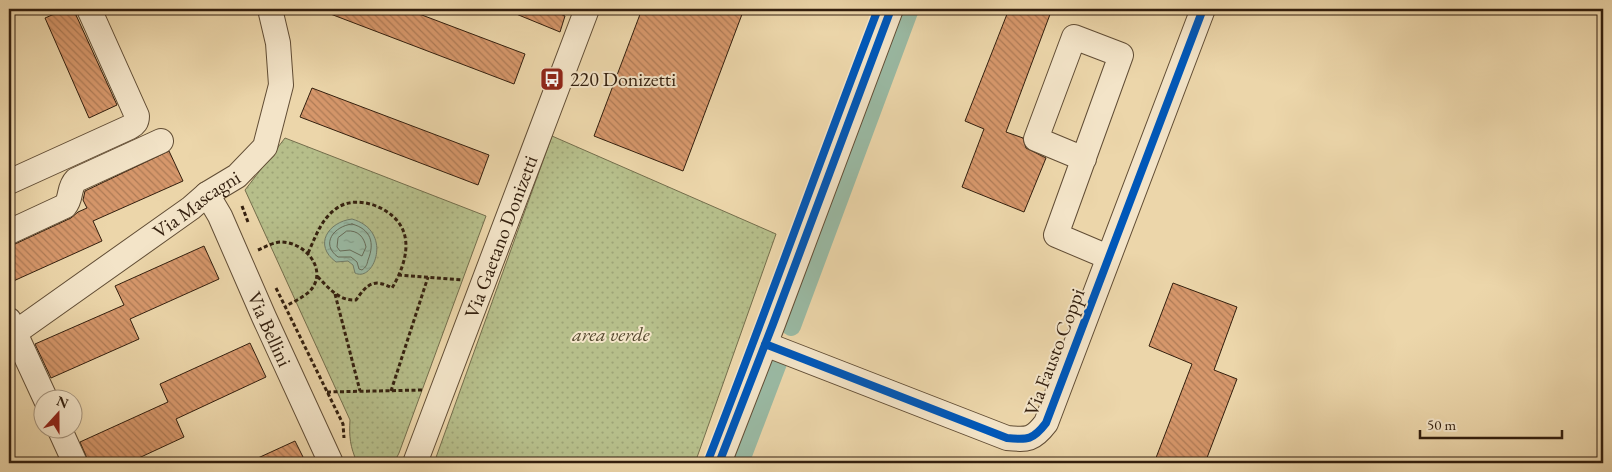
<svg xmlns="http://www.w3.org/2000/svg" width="1612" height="472" viewBox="0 0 1612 472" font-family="'EB Garamond',serif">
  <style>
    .park { fill: url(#park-dots); stroke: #746e4c }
    .water { fill: url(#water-ripples); stroke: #717c68 }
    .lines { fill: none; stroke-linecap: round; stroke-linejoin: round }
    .shore { stroke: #666c59; stroke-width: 1 }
    .canal { stroke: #9abaa4; stroke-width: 20 }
    .building { fill: url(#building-back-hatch); stroke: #331f0e }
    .minor-casing { stroke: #614d35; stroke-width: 26 }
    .path { stroke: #331f0e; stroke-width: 3; stroke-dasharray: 4 2.5; stroke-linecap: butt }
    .minor { stroke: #f3e4c8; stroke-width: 24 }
    .cycleway-casing { stroke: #f3e4c8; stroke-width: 11 }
    .cycleway { stroke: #0057b8; stroke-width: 8 }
    .labels { text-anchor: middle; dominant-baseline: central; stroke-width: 4; stroke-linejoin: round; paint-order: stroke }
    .poi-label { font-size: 20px; fill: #331f0e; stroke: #f3e4c8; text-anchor: start }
    .street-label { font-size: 20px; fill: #331f0e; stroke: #f3e4c8 }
    .park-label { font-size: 20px; font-style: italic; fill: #54472d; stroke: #f3e4c8 }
  </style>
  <defs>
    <pattern id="park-dots" width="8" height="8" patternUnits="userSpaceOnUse" patternTransform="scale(1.25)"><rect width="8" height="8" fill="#b6be8a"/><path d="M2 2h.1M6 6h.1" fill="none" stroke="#9da376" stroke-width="1.8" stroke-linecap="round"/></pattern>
    <pattern id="water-ripples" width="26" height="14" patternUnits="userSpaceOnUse" patternTransform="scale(1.25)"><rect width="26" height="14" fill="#9abaa4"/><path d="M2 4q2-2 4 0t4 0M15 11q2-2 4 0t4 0" fill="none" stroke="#859f8c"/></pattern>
    <pattern id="building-back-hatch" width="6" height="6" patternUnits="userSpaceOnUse" patternTransform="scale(1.25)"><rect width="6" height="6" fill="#d6976b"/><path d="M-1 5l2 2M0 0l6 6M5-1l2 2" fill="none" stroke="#ae7b56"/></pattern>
  </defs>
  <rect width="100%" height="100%" fill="#ecd6aa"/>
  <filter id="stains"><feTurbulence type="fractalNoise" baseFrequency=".004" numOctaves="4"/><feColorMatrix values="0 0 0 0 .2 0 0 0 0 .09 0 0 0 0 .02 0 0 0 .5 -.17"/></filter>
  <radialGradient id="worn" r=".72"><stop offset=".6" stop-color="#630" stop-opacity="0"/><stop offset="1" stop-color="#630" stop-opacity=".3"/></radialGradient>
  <!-- park -->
  <path class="park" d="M 552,136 L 776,234 L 695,463 L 434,463 Z
    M 285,138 L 486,216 L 399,453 L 394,463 L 357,462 C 350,447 349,436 350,420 L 245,190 Z"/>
  <!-- water -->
  <path class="water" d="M 352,219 C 394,231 374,283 355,273 L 353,265 L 348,261 L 336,262 C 313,245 328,222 352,219 Z"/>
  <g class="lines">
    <!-- shore -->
    <path class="shore" d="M 352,224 C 371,229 375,243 368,260 C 367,265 366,267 362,270 L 359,269 L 357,262 L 351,257 L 338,257 C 320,244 334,226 352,224 Z
      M 347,231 C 358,230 364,237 366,247 L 362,256 L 350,250 L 340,251 L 337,247 L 338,238 Z"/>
    <!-- canal -->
    <path class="canal" d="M 791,326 L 909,9
      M 739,463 L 777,363"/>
  </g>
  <!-- building -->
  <path class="building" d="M 66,9 L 75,9 L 76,15 L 117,105 L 89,118 L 45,18 Z
    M 320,9 L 406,9 L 525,54 L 514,84 L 320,10 Z
    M 504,9 L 550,9 L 565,16 L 560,32 Z
    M 642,9 L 744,9 L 683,171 L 594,136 Z
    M 1009,9 L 1052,9 L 1006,132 L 1023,138 L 1026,148 L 1046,158 L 1024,212 L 962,187 L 984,129 L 965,121 Z
    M 312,88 L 489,155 L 478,185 L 300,117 Z
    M 169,151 L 183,181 L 93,221 L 102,241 L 9,283 L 9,246 L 15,244 L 71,218 L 78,212 L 87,208 L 83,200 L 85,191 Z
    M 204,246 L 219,279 L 130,319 L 139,339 L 51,378 L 35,344 L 124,305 L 115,286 Z
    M 1173,283 L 1237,307 L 1214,370 L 1237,379 L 1205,463 L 1154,463 L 1192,364 L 1149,346 Z
    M 250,343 L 266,377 L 176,419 L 184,437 L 128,463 L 89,463 L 80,442 L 168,402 L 160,384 Z
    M 295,441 L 306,463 L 247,463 Z"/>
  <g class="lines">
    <!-- minor casing -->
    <g class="minor-casing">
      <g id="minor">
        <path d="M 1084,159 L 1036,139 L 1074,37 L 1121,55 L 1056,235 L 1108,257"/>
        <path d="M 9,182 L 130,127 C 135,124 137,122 137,116 L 89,9"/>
        <path id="s1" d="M 207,194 L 220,216 L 264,317 L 331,463"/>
        <path d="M 9,232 L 65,206 C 72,198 68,188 76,180 L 161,141"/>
        <path d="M 9,320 L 46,400"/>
        <path id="s2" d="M 9,337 L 191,208 L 207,194 L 237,176 L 265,147 L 281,85 L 278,43 L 270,9"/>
        <path d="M 765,344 L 1007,438 C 1028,440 1033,440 1046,423 L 1203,9"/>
        <path d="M 60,430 L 75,463"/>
        <path id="s3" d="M 415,463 L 587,9"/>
        <path d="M 719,463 L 773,324 L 891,9"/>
      </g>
    </g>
    <!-- path -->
    <path class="path" d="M 242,206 L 248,222
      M 258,250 C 265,247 272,243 280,242 C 305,241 330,271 309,292 C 302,298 293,302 286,306
      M 308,253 C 316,236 321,219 337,208 C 358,193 397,209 404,233 C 410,251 401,273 392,288 C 374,278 367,284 356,300 C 338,301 328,287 316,275
      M 398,275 L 462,280
      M 276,288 L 343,424 L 344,438
      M 335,294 L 360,391
      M 391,391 L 428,277
      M 327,392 L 422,390"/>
    <!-- minor -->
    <use href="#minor" class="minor"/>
    <!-- cycleway casing -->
    <g class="cycleway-casing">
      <path id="cycleway" d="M 765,344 L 1007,438 C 1028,440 1033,440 1046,423 L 1203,9
        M 707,463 C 766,312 820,160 878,9
        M 719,463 L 773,324 L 891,9"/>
    </g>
    <!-- cycleway -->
    <use href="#cycleway" class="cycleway"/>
  </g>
  <!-- icons -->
  <defs>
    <g id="bus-square" transform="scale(1.25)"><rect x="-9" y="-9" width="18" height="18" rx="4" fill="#8f2418" stroke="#f3e4c8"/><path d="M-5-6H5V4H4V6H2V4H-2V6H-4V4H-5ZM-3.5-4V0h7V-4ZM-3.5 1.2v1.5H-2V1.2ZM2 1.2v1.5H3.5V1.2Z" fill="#fff"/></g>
  </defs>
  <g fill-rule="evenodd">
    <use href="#bus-square" x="552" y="79"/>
  </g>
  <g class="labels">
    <!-- poi labels -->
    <g class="poi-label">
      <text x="570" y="79">220 Donizetti</text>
    </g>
    <!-- street labels -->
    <g class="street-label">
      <text stroke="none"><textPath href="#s2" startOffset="230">Via Mascagni</textPath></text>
      <text stroke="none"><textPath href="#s3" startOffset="242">Via Gaetano Donizetti</textPath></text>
      <text stroke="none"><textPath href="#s1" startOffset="149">Via Bellini</textPath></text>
      <text transform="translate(1054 352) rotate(-69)">Via Fausto Coppi</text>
    </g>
    <!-- park labels -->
    <g class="park-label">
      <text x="611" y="334">area verde</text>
    </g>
  </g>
  <!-- margin -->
  <rect width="1612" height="472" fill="none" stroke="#ecd6aa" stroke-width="30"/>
  <rect x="10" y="10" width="1592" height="452" fill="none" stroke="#331f0e" stroke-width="2.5"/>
  <rect x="15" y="15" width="1582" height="442" fill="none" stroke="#331f0e"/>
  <!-- north arrow -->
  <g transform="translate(58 414) rotate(21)"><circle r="24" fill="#f3e4c8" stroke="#a6957e"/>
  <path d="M0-4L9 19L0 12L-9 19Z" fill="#8f2418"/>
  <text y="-8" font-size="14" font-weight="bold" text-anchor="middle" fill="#331f0e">N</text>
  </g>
  <!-- scale -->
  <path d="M1420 430v8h142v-8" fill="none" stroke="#331f0e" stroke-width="2.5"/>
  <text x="1427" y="430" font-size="15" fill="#331f0e" stroke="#f3e4c8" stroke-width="4" paint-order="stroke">50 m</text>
  <rect width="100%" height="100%" filter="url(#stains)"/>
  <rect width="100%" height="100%" fill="url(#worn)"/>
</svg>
